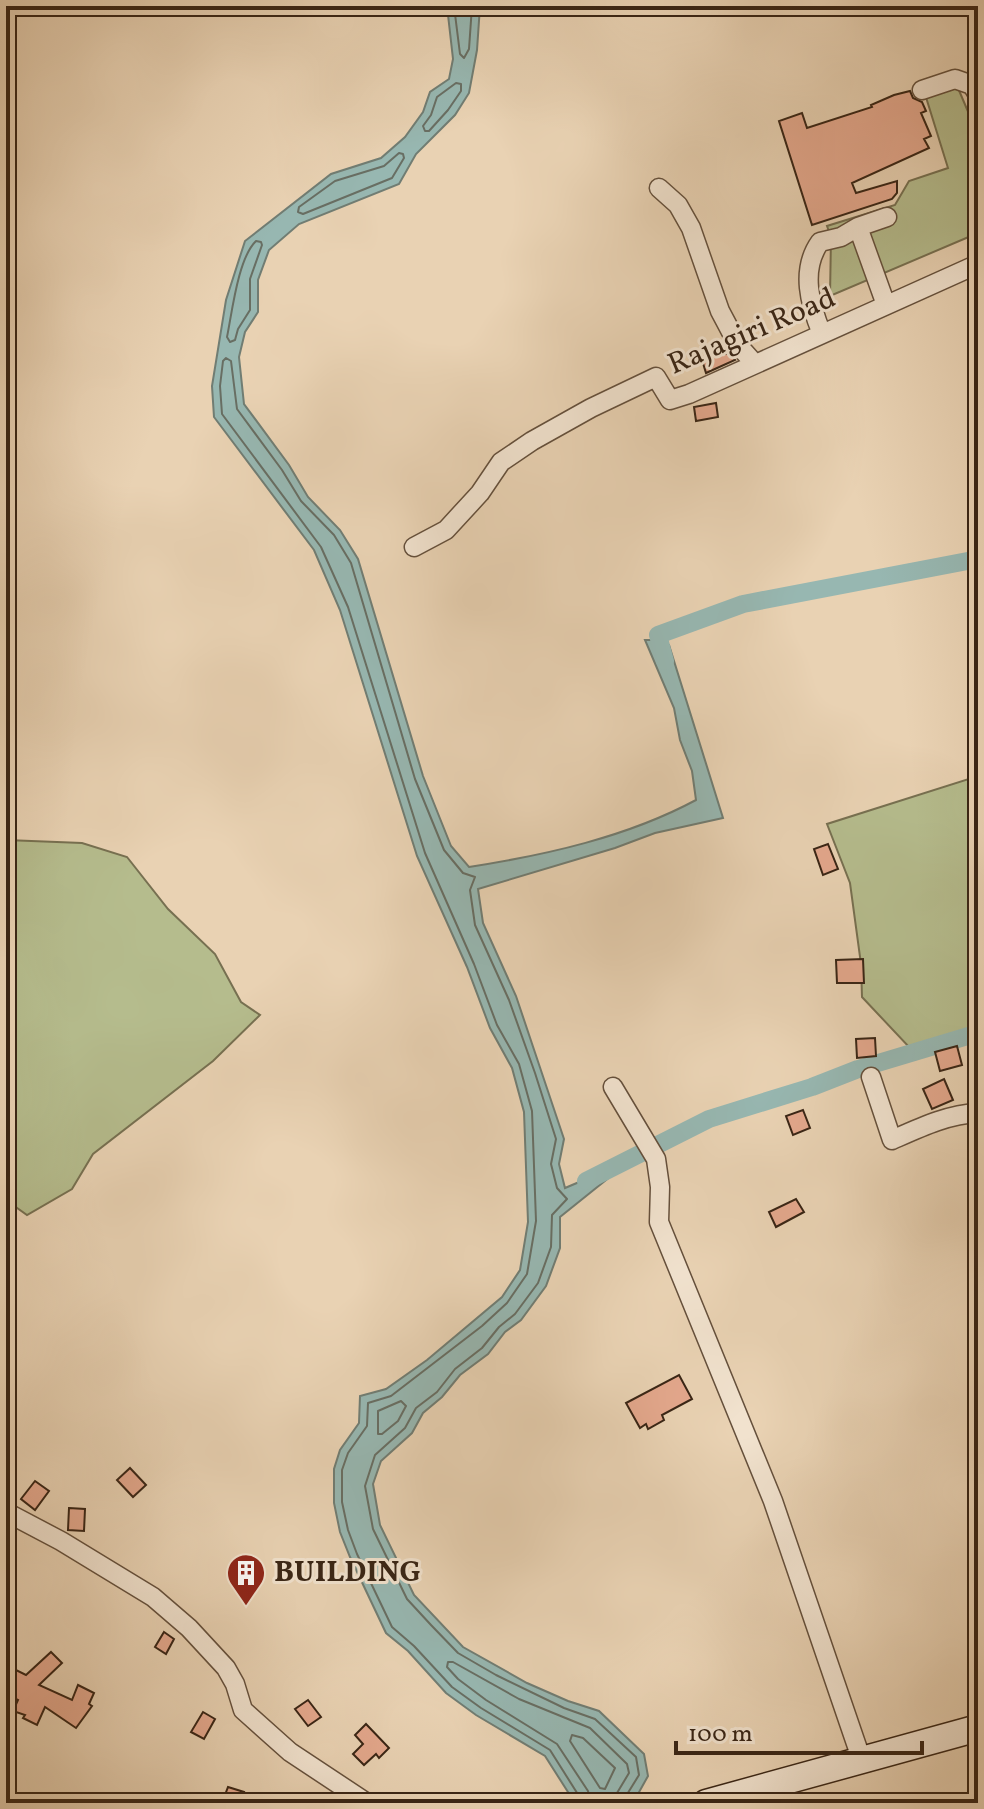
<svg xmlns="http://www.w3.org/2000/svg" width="984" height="1809" viewBox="0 0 984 1809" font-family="Vollkorn,serif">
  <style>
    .green { fill: #b5bc8d; stroke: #777051; stroke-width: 2 }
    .water { fill: #97b7b1; stroke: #717d73; stroke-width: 2 }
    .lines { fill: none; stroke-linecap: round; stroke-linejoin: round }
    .shore { stroke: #686e63; stroke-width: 2 }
    .canal { stroke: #97b7b1; stroke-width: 18 }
    .building { fill: #e4a88d; stroke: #392515; stroke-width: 2 }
    .street-casing { stroke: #65503c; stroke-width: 21 }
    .secondary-casing { stroke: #392515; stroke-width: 29 }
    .street { stroke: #f1e2ce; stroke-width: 18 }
    .secondary { stroke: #f1e2ce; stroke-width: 26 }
    .labels { text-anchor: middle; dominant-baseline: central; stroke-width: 6; stroke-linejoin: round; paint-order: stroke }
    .street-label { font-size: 30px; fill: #392515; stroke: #f1e2ce }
    .poi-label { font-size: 30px; font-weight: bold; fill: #392515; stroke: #f1e2ce; text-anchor: start }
  </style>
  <rect width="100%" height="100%" fill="#e9d2b3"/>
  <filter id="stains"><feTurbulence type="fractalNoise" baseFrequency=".0025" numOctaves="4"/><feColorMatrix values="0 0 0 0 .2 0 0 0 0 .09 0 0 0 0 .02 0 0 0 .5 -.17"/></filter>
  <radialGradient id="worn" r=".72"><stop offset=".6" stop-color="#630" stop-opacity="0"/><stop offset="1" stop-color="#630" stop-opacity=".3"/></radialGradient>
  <!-- green -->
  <path class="green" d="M 955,81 L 978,135 L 978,233 L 830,296 L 831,237 L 827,226 L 895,205 L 909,181 L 948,168 L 925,94 Z
    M 978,776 L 978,1027 L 927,1044 L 909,1047 L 862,997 L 861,964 L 850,883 L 827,824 Z
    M 6,840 L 82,843 L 127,857 L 168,909 L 215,954 L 241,1002 L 260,1015 L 213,1061 L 93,1154 L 72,1189 L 27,1215 L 6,1200 Z"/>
  <!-- water -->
  <path class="water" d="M 447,6 L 480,6 L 477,50 L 469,93 L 455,115 L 416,154 L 399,184 L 299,224 L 269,250 L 258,280 L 258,312 L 245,332 L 239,357 L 244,404 L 289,465 L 308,497 L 340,530 L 358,559 L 423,776 L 451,846 L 469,867 C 546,855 627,837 696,800 L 692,771 L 680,740 L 674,708 L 645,640 L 659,640 L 669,645 L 723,818 L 655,833 L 615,848 L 478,889 L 483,923 L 516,996 L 564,1139 L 559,1164 L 565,1188 L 631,1160 L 560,1217 L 560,1248 L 546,1286 L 521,1320 L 505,1332 L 488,1354 L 460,1375 L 442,1397 L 423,1413 L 412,1433 L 381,1461 L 373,1484 L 380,1525 L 414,1595 L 463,1647 L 527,1683 L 568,1701 L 599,1711 L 644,1754 L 648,1776 L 633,1803 L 575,1803 L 545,1756 L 476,1715 L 446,1693 L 408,1651 L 386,1633 L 350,1557 L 340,1532 L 334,1503 L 334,1469 L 340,1450 L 359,1423 L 360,1396 L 386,1389 L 427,1360 L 502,1297 L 520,1270 L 528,1222 L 524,1112 L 512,1068 L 490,1028 L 467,967 L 417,856 L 340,610 L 314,550 L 214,417 L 212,386 L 226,300 L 245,241 L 331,174 L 381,158 L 405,137 L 423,112 L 430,92 L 449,79 L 453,59 Z"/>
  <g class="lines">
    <!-- shore -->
    <path class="shore" d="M 454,6 L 460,54 L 464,58 L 469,49 L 472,6
      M 456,83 L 461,84 L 461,91 L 448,110 L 429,131 L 425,131 L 423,126 L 431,115 L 437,97 Z
      M 399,153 L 403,154 L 404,158 L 392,178 L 303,214 L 298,212 L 299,207 L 335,181 L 384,166 Z
      M 256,241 L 261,242 L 262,245 L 250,279 L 250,310 L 238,329 L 235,340 L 230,342 L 227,337 C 232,313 238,258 256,241 Z
      M 401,1401 L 406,1406 L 398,1421 L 382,1434 L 378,1434 L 378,1411 Z
      M 572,1735 L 583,1738 L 615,1768 L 605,1789 L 600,1788 L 570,1741 Z
      M 580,1803 L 579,1796 L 550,1750 L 481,1708 L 452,1687 L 414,1646 L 392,1627 L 357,1554 L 348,1530 L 342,1502 L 342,1470 L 348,1453 L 367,1426 L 368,1403 L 391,1396 L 482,1326 L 507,1303 L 527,1274 L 536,1221 L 532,1111 L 519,1064 L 497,1025 L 474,964 L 425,853 L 348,607 L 321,547 L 222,414 L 220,386 L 223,361 L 226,358 L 231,361 L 237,409 L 282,470 L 301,501 L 334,535 L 351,563 L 415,779 L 444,850 L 463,873 L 475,877 L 470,890 L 475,925 L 509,1000 L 535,1073 L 556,1139 L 551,1164 L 557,1188 L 567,1199 L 552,1215 L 551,1247 L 538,1283 L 515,1314 L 499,1327 L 482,1348 L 455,1369 L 437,1392 L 416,1408 L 405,1428 L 375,1455 L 365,1486 L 373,1529 L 407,1599 L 431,1625 L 458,1653 L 496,1675 L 564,1708 L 595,1719 L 636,1757 L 639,1775 L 626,1796 L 625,1803
      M 590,1803 L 588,1791 L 557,1744 L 486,1700 L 458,1679 L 447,1667 L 448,1662 L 453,1662 L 519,1699 L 590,1728 L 627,1764 L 629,1773 L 617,1793 L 615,1803"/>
    <!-- canal -->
    <path class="canal" d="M 665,661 L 658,635 L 743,604 L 978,559
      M 586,1181 L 709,1119 L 812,1087 L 858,1069 L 978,1033"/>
  </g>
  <!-- building -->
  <path class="building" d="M 910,91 L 913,98 L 922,102 L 926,111 L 921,113 L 931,136 L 924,139 L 929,148 L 852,183 L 856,193 L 897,181 L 897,193 L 892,199 L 812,225 L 779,121 L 802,113 L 807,128 L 872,107 L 871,105 L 894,95 Z
    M 729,353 L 735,360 L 706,373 L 702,360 Z
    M 716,403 L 718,417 L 696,421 L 694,407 Z
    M 828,844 L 838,869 L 823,875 L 814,849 Z
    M 863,959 L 864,983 L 837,983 L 836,960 Z
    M 875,1038 L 876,1056 L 857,1058 L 856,1039 Z
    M 957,1046 L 962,1065 L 940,1071 L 935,1052 Z
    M 944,1079 L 953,1100 L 932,1109 L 923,1089 Z
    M 803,1110 L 810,1128 L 793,1135 L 786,1116 Z
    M 796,1199 L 804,1212 L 776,1227 L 769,1212 Z
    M 679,1375 L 692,1399 L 662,1415 L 664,1420 L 648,1429 L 646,1424 L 640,1428 L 626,1403 Z
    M 130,1468 L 146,1485 L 133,1497 L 117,1480 Z
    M 35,1481 L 49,1491 L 35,1510 L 21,1499 Z
    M 69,1508 L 85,1509 L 84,1531 L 68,1530 Z
    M 164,1632 L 174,1639 L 166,1654 L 155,1647 Z
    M 51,1652 L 62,1663 L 39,1685 L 72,1700 L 78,1685 L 94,1693 L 89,1704 L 92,1706 L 76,1728 L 45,1707 L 37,1725 L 23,1718 L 25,1715 L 13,1711 L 18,1700 L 6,1694 L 6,1665 L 26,1675 Z
    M 308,1700 L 321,1717 L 308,1726 L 295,1709 Z
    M 203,1712 L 215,1719 L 204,1739 L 191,1732 Z
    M 366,1724 L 389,1748 L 379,1758 L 376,1754 L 364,1765 L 353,1754 L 363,1744 L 355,1735 Z
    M 228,1787 L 244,1792 L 240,1803 L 222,1803 Z"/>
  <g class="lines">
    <!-- street casing -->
    <g class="street-casing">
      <path id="street" d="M 922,90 L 955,79 L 972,85 L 978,95
        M 659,188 L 678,205 L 691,228 L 720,311 L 738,345 L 755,364
        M 886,305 L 858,227 L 887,217
        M 822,334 C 810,305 800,270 820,242 L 841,237 L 858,227
        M 414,547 L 446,530 L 480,493 L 501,462 L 532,441 L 591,408 L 656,377 L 670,400 L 689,394 L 978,264
        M 871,1077 L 892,1140 C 919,1128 948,1114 978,1113
        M 613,1087 L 656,1159 L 660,1187 L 659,1222 L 773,1501 L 862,1761
        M 6,1512 L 61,1541 L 153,1597 L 189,1628 L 226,1668 L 235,1684 L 243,1710 L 290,1752 L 367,1803"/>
    </g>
    <!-- secondary casing -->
    <g class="secondary-casing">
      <path id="secondary" d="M 706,1803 L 978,1728"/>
    </g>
    <!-- street -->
    <use href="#street" class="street"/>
    <!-- secondary -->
    <use href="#secondary" class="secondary"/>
  </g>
  <!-- icons -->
  <defs>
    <g id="building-pin" transform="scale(2)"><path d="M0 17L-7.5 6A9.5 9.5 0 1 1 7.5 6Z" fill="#8f2418" stroke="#f1e2ce"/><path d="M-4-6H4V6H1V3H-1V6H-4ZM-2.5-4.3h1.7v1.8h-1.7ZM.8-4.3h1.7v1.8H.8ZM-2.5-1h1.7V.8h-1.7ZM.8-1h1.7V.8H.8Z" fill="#fff"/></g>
  </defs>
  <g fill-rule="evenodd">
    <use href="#building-pin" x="246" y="1573"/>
  </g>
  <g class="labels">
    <!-- street labels -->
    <g class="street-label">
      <text transform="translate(752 332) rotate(-23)">Rajagiri Road</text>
    </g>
    <!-- poi labels -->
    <g class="poi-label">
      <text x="274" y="1573">BUILDING</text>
    </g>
  </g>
  <!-- margin -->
  <rect width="984" height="1809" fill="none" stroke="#e9d2b3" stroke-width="32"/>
  <rect x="8" y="8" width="968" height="1793" fill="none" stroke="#392515" stroke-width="4"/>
  <rect x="16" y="16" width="952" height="1777" fill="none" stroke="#392515" stroke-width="2"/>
  <!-- scale -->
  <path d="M676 1741v12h246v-12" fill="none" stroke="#392515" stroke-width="4"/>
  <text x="688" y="1741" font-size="24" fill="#392515" stroke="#f1e2ce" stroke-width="6" paint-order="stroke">100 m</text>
  <rect width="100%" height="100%" filter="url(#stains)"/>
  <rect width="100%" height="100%" fill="url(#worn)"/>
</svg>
